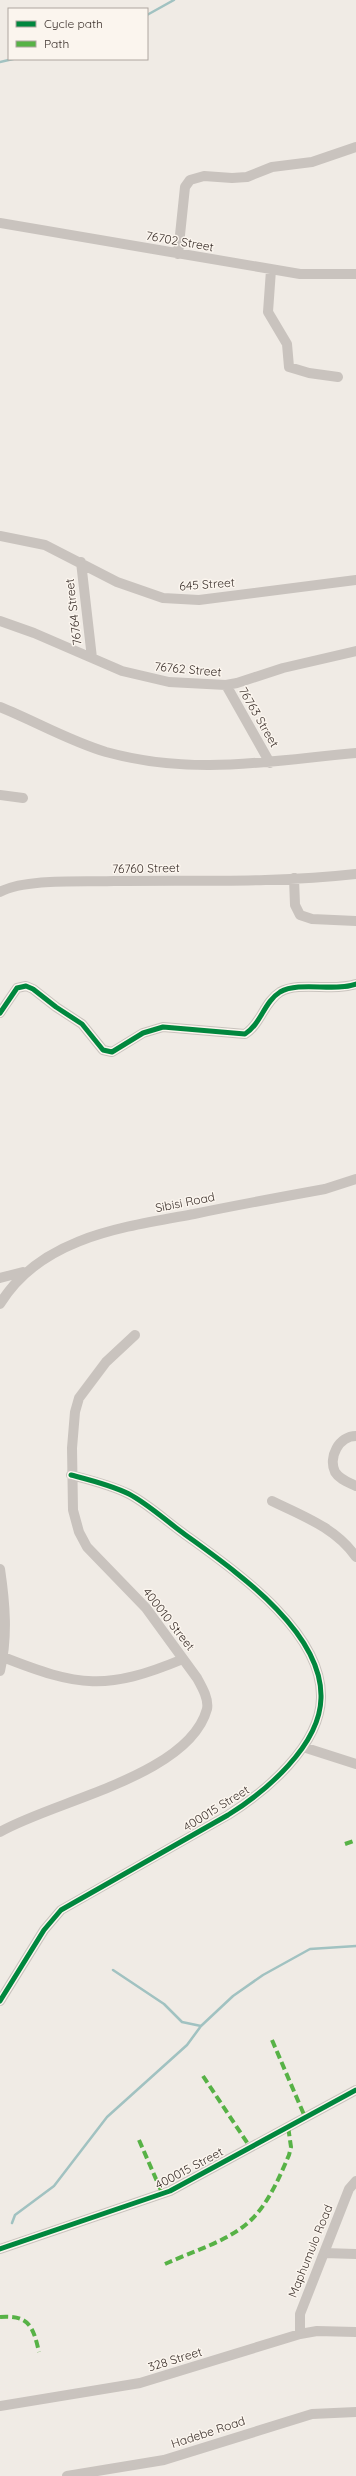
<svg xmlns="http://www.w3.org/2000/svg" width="356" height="2476" viewBox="0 0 356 2476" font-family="Quicksand,sans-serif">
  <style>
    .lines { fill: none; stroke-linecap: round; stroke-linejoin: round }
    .stream { stroke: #a1c2c1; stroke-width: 2.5 }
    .minor { stroke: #c9c3be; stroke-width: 10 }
    .quiet { stroke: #57b246; stroke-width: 4; stroke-dasharray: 8 4; stroke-linecap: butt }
    .cycleway-casing { stroke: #fbf5ee; stroke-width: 8 }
    .cycleway { stroke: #00873e; stroke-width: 5 }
    .labels { text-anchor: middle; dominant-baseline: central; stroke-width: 3; stroke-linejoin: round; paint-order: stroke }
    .street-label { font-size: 12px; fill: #3b302b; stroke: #fbf5ee }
  </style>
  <rect width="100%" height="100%" fill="#f0ebe5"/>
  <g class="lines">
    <!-- stream -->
    <path class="stream" d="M 147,15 L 174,0
      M 0,62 L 13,59
      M 113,1970 L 164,2004 L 182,2022 L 201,2026
      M 12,2223 L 15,2215 L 54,2186 L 107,2117 L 187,2045 L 201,2026 L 233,1996 L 263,1975 L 310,1949 L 356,1946"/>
    <!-- minor -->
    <path class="minor" d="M 0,223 L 300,274 L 356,274
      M 178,254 L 185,187 L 190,180 L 204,176 L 232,178 L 247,177 L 272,167 L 312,162 L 356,147
      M 271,270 L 268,312 L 287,344 L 289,367 L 309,373 L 338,377
      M 0,536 L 45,545 L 117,582 L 163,598 L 199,600 L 356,580
      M 81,562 L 92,658
      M 0,621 L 34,633 L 122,671 L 169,682 L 226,685 L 237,683 L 283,668 L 356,651
      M 226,685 L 270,763
      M 0,707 C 35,721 69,741 106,752 C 194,776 268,761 356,753
      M 0,795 L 23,798
      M 294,878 L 295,905 L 300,915 L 312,919 L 356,921
      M 0,892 C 25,878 84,882 114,881 C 194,880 276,883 356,874
      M 0,1013 L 17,988 L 26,986 L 33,989 L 56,1007 L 82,1024 L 103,1050 L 112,1052 L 143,1033 L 163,1027 L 245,1034 C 261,1024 264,1002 280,992 C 300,981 333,992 356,984
      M 0,1278 L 23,1272
      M 0,1304 C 41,1237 123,1227 194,1214 C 237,1205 281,1197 325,1189 L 356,1179
      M 356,1436 C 339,1436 328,1457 335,1472 C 340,1480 348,1482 356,1486
      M 272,1501 C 303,1516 336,1528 356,1557
      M 0,1569 C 5,1603 8,1636 0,1671
      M 3,1657 C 79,1687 106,1691 183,1659
      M 303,1747 L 356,1764
      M 0,1832 C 53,1801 189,1776 207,1709 C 209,1699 202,1687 197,1678 L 146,1608 L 87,1547 L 79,1532 L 73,1510 L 72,1448 L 75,1412 L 79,1398 L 106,1362 L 135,1335
      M 0,2001 L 44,1930 L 61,1910 L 228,1815 C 265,1792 320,1746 321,1698 C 323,1630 232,1569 183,1533 C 165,1520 148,1504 129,1494 C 111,1485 90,1480 71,1475
      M 0,2249 L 170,2191 L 356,2090
      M 324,2253 L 356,2254
      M 300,2334 L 300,2314 L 349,2189 L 356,2181
      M 0,2406 L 140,2383 L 300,2334 L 317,2331 L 356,2332
      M 67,2476 L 164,2460 L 312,2414 L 356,2412"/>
    <!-- quiet -->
    <path class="quiet" d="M 345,1844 L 356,1840
      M 272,2040 L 305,2117
      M 203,2076 L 250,2147
      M 139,2140 L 163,2195
      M 165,2264 C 193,2251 230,2241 252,2219 C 269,2202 280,2176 289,2155 L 291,2147 L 288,2126
      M 0,2317 C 29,2315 33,2326 39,2352"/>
    <!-- cycleway casing -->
    <g class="cycleway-casing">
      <path id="cycleway" d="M 0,1013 L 17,988 L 26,986 L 33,989 L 56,1007 L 82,1024 L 103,1050 L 112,1052 L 143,1033 L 163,1027 L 245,1034 C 261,1024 264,1002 280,992 C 300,981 333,992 356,984
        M 0,2001 L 44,1930 L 61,1910 L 228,1815 C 265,1792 320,1746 321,1698 C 323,1630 232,1569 183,1533 C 165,1520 148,1504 129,1494 C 111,1485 90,1480 71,1475
        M 0,2249 L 170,2191 L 356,2090"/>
    </g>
    <!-- cycleway -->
    <use href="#cycleway" class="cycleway"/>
  </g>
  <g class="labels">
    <!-- street labels -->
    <g class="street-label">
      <text transform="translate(180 241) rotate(10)">76702 Street</text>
      <text transform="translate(207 584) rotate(-4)">645 Street</text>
      <text transform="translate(73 612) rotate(-97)">76764 Street</text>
      <text transform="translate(188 669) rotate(5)">76762 Street</text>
      <text transform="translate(259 717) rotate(60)">76763 Street</text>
      <text transform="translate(146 868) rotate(-1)">76760 Street</text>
      <text transform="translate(185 1202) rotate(-11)">Sibisi Road</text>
      <text transform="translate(169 1619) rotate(52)">400010 Street</text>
      <text transform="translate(216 1808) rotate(-32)">400015 Street</text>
      <text transform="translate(189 2168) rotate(-28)">400015 Street</text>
      <text transform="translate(310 2251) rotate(-68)">Maphumulo Road</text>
      <text transform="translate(175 2359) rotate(-17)">328 Street</text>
      <text transform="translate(208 2432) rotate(-18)">Hadebe Road</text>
    </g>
  </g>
  <!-- legend -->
  <rect x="8" y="8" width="140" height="52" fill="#fbf5ee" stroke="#aea6a0"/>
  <rect x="16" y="21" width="20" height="6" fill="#00873e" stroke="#aea6a0"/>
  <text x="44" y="28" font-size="12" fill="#3b302b">Cycle path</text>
  <rect x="16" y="41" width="20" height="6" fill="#57b246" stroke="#aea6a0"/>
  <text x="44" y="48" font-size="12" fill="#3b302b">Path</text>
</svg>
